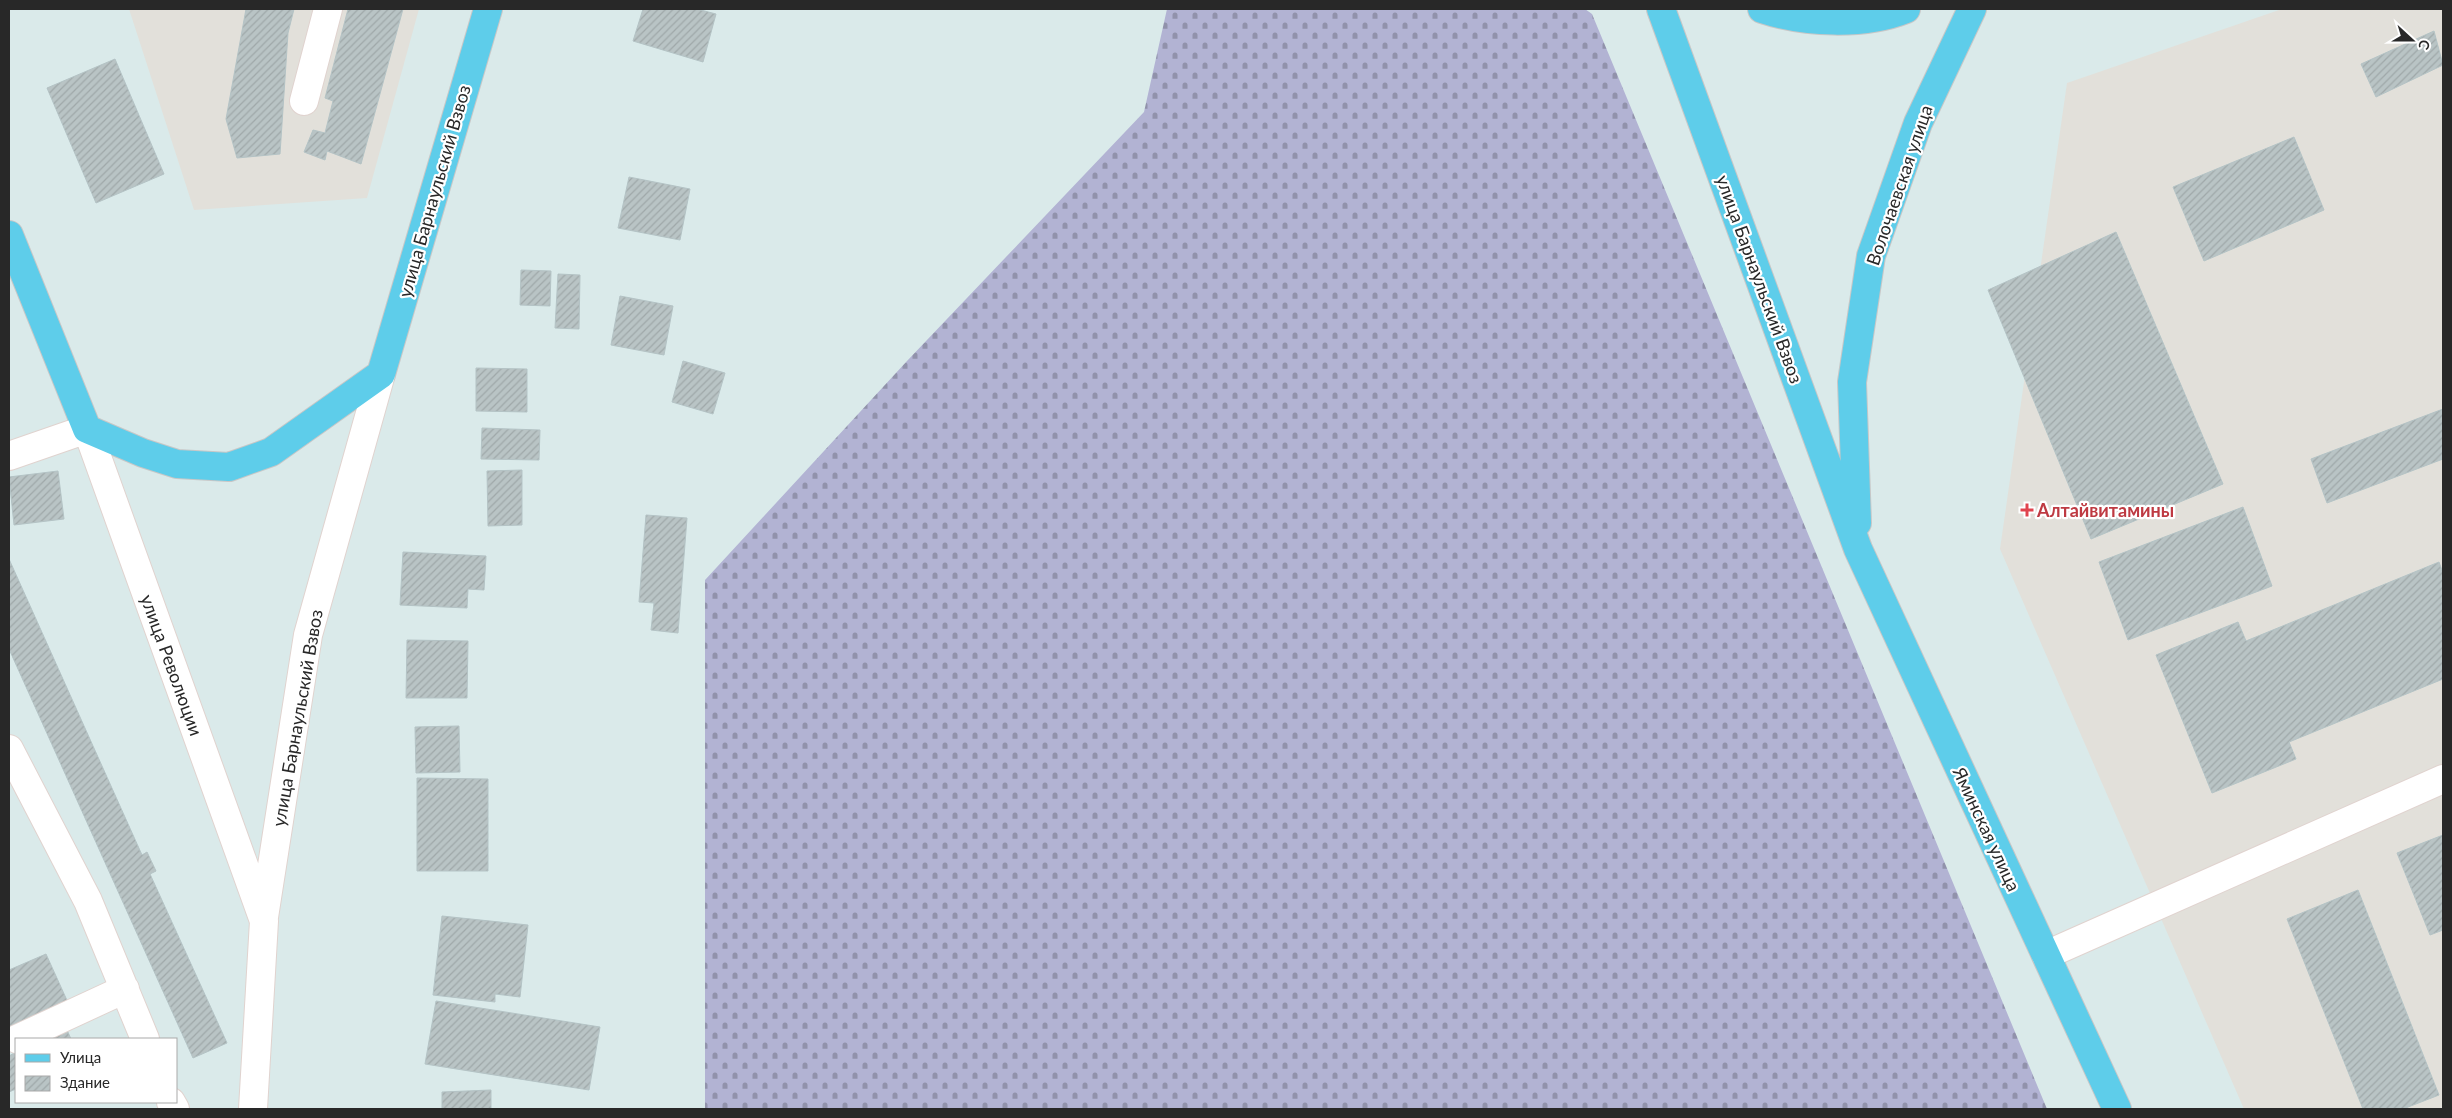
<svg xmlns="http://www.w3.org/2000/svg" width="2452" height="1118" viewBox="0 0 2452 1118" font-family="Lato,sans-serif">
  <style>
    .industrial { fill: #e2e0da }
    .cemetery { fill: url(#cemetery-stones) }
    .building { fill: url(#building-hatch); stroke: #b4c3c5 }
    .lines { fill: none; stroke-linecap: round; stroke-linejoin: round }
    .minor-casing { stroke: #e0d3cf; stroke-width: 30 }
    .major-casing { stroke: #c7c7c7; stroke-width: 30 }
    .minor { stroke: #fff; stroke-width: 28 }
    .major { stroke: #5ecdea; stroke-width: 28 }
    .health-dot { fill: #e0444e; stroke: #fff; stroke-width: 2 }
    .labels { text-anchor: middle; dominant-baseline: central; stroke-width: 4.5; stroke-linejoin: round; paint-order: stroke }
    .street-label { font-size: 18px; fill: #282828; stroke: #fff }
    .health-label { font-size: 18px; font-weight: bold; fill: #be3a42; stroke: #fff; text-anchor: start }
  </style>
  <defs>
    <pattern id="cemetery-stones" width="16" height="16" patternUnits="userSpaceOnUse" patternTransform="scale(1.25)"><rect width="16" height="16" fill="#b2b3d3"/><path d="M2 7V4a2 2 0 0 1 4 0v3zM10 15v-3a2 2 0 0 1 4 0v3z" fill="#9192ab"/></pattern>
    <pattern id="building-hatch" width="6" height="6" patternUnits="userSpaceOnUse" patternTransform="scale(1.25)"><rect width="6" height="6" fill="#b9c4c5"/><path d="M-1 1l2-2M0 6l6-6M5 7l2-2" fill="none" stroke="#9fa8a9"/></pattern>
  </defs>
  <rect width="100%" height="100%" fill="#daeaea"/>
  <!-- industrial -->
  <path class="industrial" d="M 129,9 L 419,9 L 367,198 L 194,210 Z
    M 2282,9 L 2443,9 L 2443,1109 L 2244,1109 L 2000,549 L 2067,83 Z"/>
  <!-- cemetery -->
  <path class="cemetery" d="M 1167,9 L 1585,9 L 1592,14 L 2047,1109 L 705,1109 L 705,580 L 907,361 L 1144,112 Z"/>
  <!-- building -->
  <path class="building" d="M 246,9 L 294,9 L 288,33 L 280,154 L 237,158 L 226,119 Z
    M 348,9 L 403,9 L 361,164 L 327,151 L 325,160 L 304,152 L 313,130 L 325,133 L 333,101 L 325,98 Z
    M 643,9 L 697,9 L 716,14 L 703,62 L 633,41 Z
    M 2434,31 L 2443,65 L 2376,97 L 2361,64 Z
    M 115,59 L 164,174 L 96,203 L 47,88 Z
    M 2294,137 L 2324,210 L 2204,261 L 2173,187 Z
    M 629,177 L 690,189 L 680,240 L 618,228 Z
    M 2116,232 L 2223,484 L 2091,539 L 1988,290 Z
    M 521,270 L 551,271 L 550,306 L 520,305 Z
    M 558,274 L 580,275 L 579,329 L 555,328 Z
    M 620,296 L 673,306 L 664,355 L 611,345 Z
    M 683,361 L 725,373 L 713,414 L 672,402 Z
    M 476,368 L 527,369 L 527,412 L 476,411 Z
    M 2443,409 L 2443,459 L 2327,503 L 2311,459 Z
    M 482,428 L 540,430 L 539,460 L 481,459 Z
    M 522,470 L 522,525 L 488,526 L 487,471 Z
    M 58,471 L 64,519 L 14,525 L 9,477 Z
    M 2243,507 L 2272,586 L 2128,640 L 2099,562 Z
    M 646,515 L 687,518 L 678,633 L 651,630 L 654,603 L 639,602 Z
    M 403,552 L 486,556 L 484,590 L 468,589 L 467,608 L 400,605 Z
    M 9,559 L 142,855 L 147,852 L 156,871 L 150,874 L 227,1043 L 193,1058 L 9,649 Z
    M 2439,562 L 2443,573 L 2443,679 L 2289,742 L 2296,759 L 2212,793 L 2156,655 L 2238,622 L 2246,641 Z
    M 407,640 L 468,641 L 467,698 L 406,698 Z
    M 459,726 L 460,772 L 416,773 L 415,727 Z
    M 417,778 L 488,779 L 488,871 L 417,871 Z
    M 2443,835 L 2443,930 L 2430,935 L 2397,853 Z
    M 2358,890 L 2439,1095 L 2403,1109 L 2363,1109 L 2287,919 Z
    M 442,916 L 528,925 L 520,997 L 495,994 L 495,1002 L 433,995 Z
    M 46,954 L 70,1007 L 9,1034 L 9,970 Z
    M 436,1001 L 600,1027 L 589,1090 L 425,1064 Z
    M 67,1030 L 71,1039 L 45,1039 Z
    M 16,1052 L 16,1089 L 9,1092 L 9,1056 Z
    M 491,1090 L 491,1109 L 442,1109 L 442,1092 Z"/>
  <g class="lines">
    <!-- minor casing -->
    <g class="minor-casing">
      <path id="minor" d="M 304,101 L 328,9
        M 9,456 L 87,429 L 264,921 L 253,1109
        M 9,749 L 88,901 L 145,1039
        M 264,917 L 308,635 L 381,374
        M 2046,955 L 2443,779
        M 17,1039 L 125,989
        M 171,1102 L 175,1109"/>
    </g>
    <!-- major casing -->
    <g class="major-casing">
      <path id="major" d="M 1661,9 L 1858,549 L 2117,1109
        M 1762,9 C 1804,23 1864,26 1906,9
        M 9,235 L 87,429 L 143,453 L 177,464 L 229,467 L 271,452 L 381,374 L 488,9
        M 1857,523 L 1852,382 L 1871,256 L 1918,123 L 1972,9"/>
    </g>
    <!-- minor -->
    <use href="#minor" class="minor"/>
    <!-- major -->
    <use href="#major" class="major"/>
  </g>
  <!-- markers -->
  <path class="health-dot" d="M2024.5 502.5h5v5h5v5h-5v5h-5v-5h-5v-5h5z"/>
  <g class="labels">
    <!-- street labels -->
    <g class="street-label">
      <text transform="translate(1899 185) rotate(-71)">Волочаевская улица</text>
      <text transform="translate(434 191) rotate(-74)">улица Барнаульский Взвоз</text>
      <text transform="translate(1760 279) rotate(70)">улица Барнаульский Взвоз</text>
      <text transform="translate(172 665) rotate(70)">улица Революции</text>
      <text transform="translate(297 718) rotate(-80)">улица Барнаульский Взвоз</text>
      <text transform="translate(1987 829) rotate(65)">Яминская улица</text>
    </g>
    <!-- health labels -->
    <g class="health-label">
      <text x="2037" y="510">Алтайвитамины</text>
    </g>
  </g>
  <!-- border -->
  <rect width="2452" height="1118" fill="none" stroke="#282828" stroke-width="20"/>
  <!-- legend -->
  <rect x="15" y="1038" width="162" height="65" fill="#ffffff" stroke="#a9a9a9"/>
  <rect x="25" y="1054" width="25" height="8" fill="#5ecdea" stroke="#a9a9a9"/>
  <text x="60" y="1063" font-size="15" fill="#282828">Улица</text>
  <rect x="25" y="1076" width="25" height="15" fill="url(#building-hatch)" stroke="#a9a9a9"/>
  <text x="60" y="1088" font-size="15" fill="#282828">Здание</text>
  <!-- north arrow -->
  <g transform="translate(2412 40) rotate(111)" stroke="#ffffff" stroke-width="4" paint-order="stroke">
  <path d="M0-4L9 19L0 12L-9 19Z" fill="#282828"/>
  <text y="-8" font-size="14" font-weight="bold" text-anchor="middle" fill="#282828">С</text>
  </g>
</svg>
